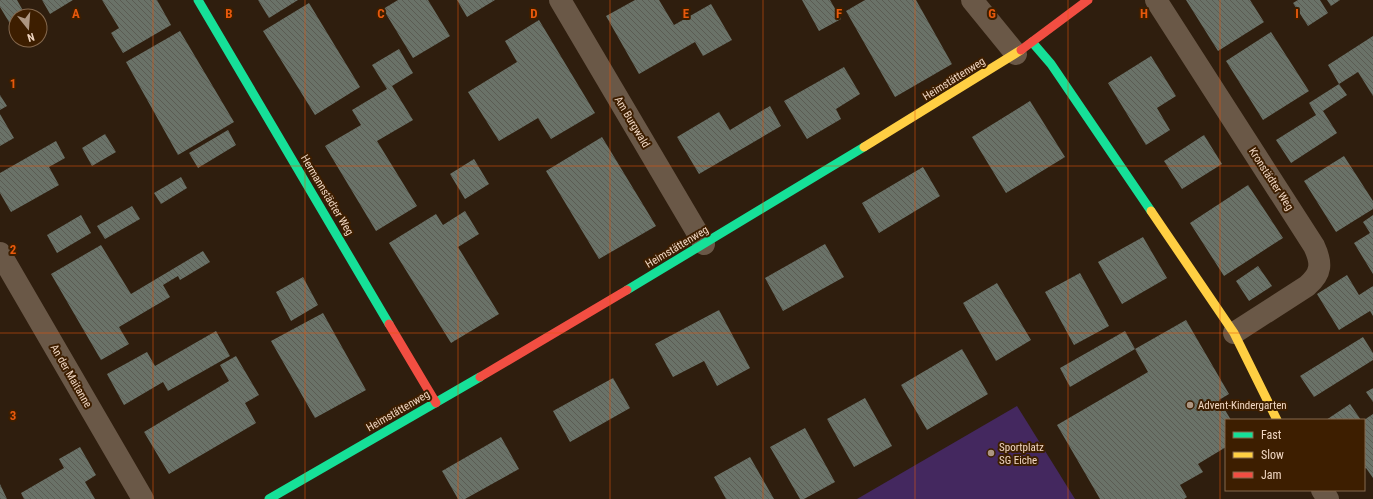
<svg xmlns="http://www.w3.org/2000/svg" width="1373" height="499" viewBox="0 0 1373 499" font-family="'Roboto Condensed',sans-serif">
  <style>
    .pitch { fill: #44285f }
    .building { fill: url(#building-back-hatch) }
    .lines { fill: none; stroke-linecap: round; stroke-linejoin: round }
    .street { stroke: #6a5847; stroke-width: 22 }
    .fast { stroke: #16e098; stroke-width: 9 }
    .slow { stroke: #ffcf43; stroke-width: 9 }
    .jam { stroke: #f24e42; stroke-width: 9 }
    .grid { fill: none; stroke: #e8590c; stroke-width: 1; stroke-opacity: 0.55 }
    .poi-dot { fill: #ac9682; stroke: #3d1e00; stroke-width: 1.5 }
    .labels { text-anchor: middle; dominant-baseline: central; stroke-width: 4; stroke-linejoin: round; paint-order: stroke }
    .street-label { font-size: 11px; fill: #f0d6c1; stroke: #3d1e00 }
    .poi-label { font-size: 11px; fill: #f0d6c1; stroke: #3d1e00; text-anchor: start }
    .grid-label { font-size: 13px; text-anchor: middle; font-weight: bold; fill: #e8590c; stroke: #3d1e00; stroke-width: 4; stroke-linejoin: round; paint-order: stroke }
  </style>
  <defs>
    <pattern id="building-back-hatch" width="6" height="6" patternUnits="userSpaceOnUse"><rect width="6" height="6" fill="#6a7268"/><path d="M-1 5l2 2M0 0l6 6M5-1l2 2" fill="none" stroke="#5b5c53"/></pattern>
  </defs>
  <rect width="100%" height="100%" fill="#2f1e0e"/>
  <!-- pitch -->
  <path class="pitch" d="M 1017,406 L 1075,499 L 857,499 Z"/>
  <!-- building -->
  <path class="building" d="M 0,0 L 17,0 L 26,16 L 16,16 L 16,25 L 12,27 L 0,7 Z
    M 42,0 L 73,0 L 50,14 Z
    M 102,0 L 157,0 L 171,25 L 123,53 L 111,33 L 119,28 Z
    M 258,0 L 298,0 L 269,18 Z
    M 398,0 L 428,0 L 450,36 L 413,58 L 383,9 Z
    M 457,0 L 495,0 L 467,17 Z
    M 635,0 L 659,0 L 674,25 L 711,4 L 732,40 L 703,56 L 695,42 L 639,74 L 606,16 Z
    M 802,0 L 830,0 L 841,19 L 819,31 Z
    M 865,0 L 916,0 L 952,64 L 895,97 L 846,11 Z
    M 1186,0 L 1250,0 L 1264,22 L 1218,51 Z
    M 1298,0 L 1320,0 L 1328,13 L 1308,26 L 1293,3 Z
    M 1327,0 L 1340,0 L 1331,6 Z
    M 309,3 L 360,87 L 315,115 L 263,31 Z
    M 539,20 L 595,113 L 551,139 L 538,118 L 499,141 L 468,92 L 517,62 L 505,41 Z
    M 180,31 L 234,122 L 178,155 L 126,62 Z
    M 1271,32 L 1309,91 L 1263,120 L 1226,61 Z
    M 1373,36 L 1373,96 L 1358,72 L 1339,84 L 1328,65 Z
    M 399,49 L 413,73 L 392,86 L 413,120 L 377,141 L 417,206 L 376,231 L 325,146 L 361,125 L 352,110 L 387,89 L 372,65 Z
    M 1151,56 L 1176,96 L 1157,108 L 1170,130 L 1146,145 L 1108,83 Z
    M 844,67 L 860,94 L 836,109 L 841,119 L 807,139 L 784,101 Z
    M 1339,84 L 1347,95 L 1323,111 L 1337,133 L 1291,163 L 1276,140 L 1316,115 L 1309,103 Z
    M 0,95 L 7,106 L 0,110 Z
    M 1030,101 L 1065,157 L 1006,193 L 972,137 Z
    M 770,106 L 781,126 L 699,174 L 677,137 L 719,112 L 730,130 Z
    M 0,114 L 14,138 L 0,146 Z
    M 228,130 L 236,145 L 198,168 L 189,153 Z
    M 105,134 L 116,152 L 92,166 L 82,148 Z
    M 1204,135 L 1222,164 L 1182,189 L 1164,161 Z
    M 602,137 L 656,226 L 599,259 L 546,171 Z
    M 56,141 L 65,158 L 49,167 L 59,185 L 11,212 L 0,193 L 0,173 Z
    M 1344,156 L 1373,201 L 1373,209 L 1336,232 L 1304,181 Z
    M 474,159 L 489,184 L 465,199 L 450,174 Z
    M 923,167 L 940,196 L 879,233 L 862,203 Z
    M 181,177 L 187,188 L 161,204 L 154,193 Z
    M 1248,185 L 1283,238 L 1224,276 L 1190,223 Z
    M 132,206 L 140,219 L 105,239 L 97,226 Z
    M 465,211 L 479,234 L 458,247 L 499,314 L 451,343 L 389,243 L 436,214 L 443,225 Z
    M 81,215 L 91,233 L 57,253 L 47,235 Z
    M 1373,215 L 1373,274 L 1354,243 L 1370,233 L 1363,222 Z
    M 1143,237 L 1167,278 L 1122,304 L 1098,262 Z
    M 825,244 L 844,277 L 783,311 L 765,278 Z
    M 101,245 L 131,294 L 203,251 L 210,262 L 180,280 L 178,276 L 163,285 L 170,297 L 119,327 L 129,344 L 101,360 L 51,274 Z
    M 1258,266 L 1272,286 L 1249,301 L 1236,281 Z
    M 1080,273 L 1109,326 L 1074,345 L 1045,292 Z
    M 1347,275 L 1359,295 L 1373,286 L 1373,316 L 1370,311 L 1339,330 L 1317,294 Z
    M 303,277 L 318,305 L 291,321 L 276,292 Z
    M 997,283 L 1031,340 L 996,361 L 963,303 Z
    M 719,310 L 750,368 L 717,386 L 704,361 L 673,377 L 655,344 Z
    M 323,313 L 366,390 L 315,418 L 271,341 Z
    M 1186,320 L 1229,394 L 1219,400 L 1231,420 L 1226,420 L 1226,447 L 1198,464 L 1203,472 L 1180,485 L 1187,497 L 1184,499 L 1100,499 L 1057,425 L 1148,372 L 1135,349 Z
    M 216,331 L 230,356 L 168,391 L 163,382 L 124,405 L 107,374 L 147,352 L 155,366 Z
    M 1125,331 L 1135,349 L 1070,387 L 1060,368 Z
    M 1363,337 L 1373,353 L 1373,360 L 1314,397 L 1300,376 Z
    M 962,349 L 988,394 L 927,430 L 901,385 Z
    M 236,356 L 259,395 L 245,403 L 256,423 L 169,474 L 144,432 L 229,381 L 220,365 Z
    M 613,378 L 630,408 L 570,442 L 553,411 Z
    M 1373,388 L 1373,402 L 1366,392 Z
    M 865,398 L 892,446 L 854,467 L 827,419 Z
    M 1350,404 L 1361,420 L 1326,420 Z
    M 1373,414 L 1373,478 L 1366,468 L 1364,469 L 1364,420 Z
    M 805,428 L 835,482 L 804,499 L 800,499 L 770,447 Z
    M 501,437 L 519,469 L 465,499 L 458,499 L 442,471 Z
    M 80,447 L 96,475 L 85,482 L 95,499 L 24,499 L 21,493 L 64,468 L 59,459 Z
    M 750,457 L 774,499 L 726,499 L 714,477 Z
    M 0,484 L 7,499 L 0,499 Z"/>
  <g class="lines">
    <!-- street -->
    <path class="street" d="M 560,0 L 704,244
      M 972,0 L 1016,54
      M 1156,0 L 1314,246 C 1322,263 1322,273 1307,286 L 1234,333
      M 0,253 L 143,499
      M 1322,490 L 1328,499"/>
    <!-- fast -->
    <path class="fast" d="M 198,0 L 389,324
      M 1032,42 L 1051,64 L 1151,211
      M 627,290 L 864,147
      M 269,499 L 480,377"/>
    <!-- slow -->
    <path class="slow" d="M 864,147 L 1021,50
      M 1151,211 L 1234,333 L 1277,420"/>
    <!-- jam -->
    <path class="jam" d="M 1021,50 L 1088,0
      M 389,324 L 436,403
      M 480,377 L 627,290"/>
  </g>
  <!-- grid -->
  <path class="grid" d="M 153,0 L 153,499M 305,0 L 305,499M 458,0 L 458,499M 610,0 L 610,499M 763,0 L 763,499M 915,0 L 915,499M 1068,0 L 1068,499M 1220,0 L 1220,499M 0,166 L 1373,166M 0,333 L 1373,333"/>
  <!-- markers -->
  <g class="poi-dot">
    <circle cx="1190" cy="405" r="4"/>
    <circle cx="991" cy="453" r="4"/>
  </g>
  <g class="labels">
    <!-- street labels -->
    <g class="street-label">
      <text transform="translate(954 79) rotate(-32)">Heimstättenweg</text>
      <text transform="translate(632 122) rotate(59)">Am Burgwald</text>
      <text transform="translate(1271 179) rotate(57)">Kronstädter Weg</text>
      <text transform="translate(327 195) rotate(59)">Hermannstädter Weg</text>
      <text transform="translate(677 247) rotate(-31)">Heimstättenweg</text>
      <text transform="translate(71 376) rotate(60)">An der Maitanne</text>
      <text transform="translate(398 411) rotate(-30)">Heimstättenweg</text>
    </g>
    <!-- poi labels -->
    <g class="poi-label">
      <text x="1198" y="405">Advent-Kindergarten</text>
      <text x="999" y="447">Sportplatz<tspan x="999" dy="13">SG Eiche</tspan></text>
    </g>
  </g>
  <g class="grid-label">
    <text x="76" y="18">A</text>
    <text x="229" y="18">B</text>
    <text x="381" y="18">C</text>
    <text x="534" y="18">D</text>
    <text x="686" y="18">E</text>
    <text x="839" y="18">F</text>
    <text x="992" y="18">G</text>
    <text x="1144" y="18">H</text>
    <text x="1297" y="18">I</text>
    <text x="13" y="88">1</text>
    <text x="13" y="254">2</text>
    <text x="13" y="420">3</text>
  </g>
  <!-- legend -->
  <rect x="1225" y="419" width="140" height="72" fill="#3d1e00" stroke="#85684d"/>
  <rect x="1233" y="432" width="20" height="6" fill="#16e098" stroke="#85684d"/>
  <text x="1261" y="439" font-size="12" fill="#f0d6c1">Fast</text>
  <rect x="1233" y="452" width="20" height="6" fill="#ffcf43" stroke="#85684d"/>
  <text x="1261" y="459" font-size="12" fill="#f0d6c1">Slow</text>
  <rect x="1233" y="472" width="20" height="6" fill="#f24e42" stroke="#85684d"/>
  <text x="1261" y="479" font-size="12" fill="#f0d6c1">Jam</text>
  <!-- north arrow -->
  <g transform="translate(28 28) rotate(163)"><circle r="19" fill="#3d1e00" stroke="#85684d"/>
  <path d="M0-3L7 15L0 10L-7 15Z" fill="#ac9682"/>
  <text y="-6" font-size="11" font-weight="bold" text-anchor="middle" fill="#f0d6c1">N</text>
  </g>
</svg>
